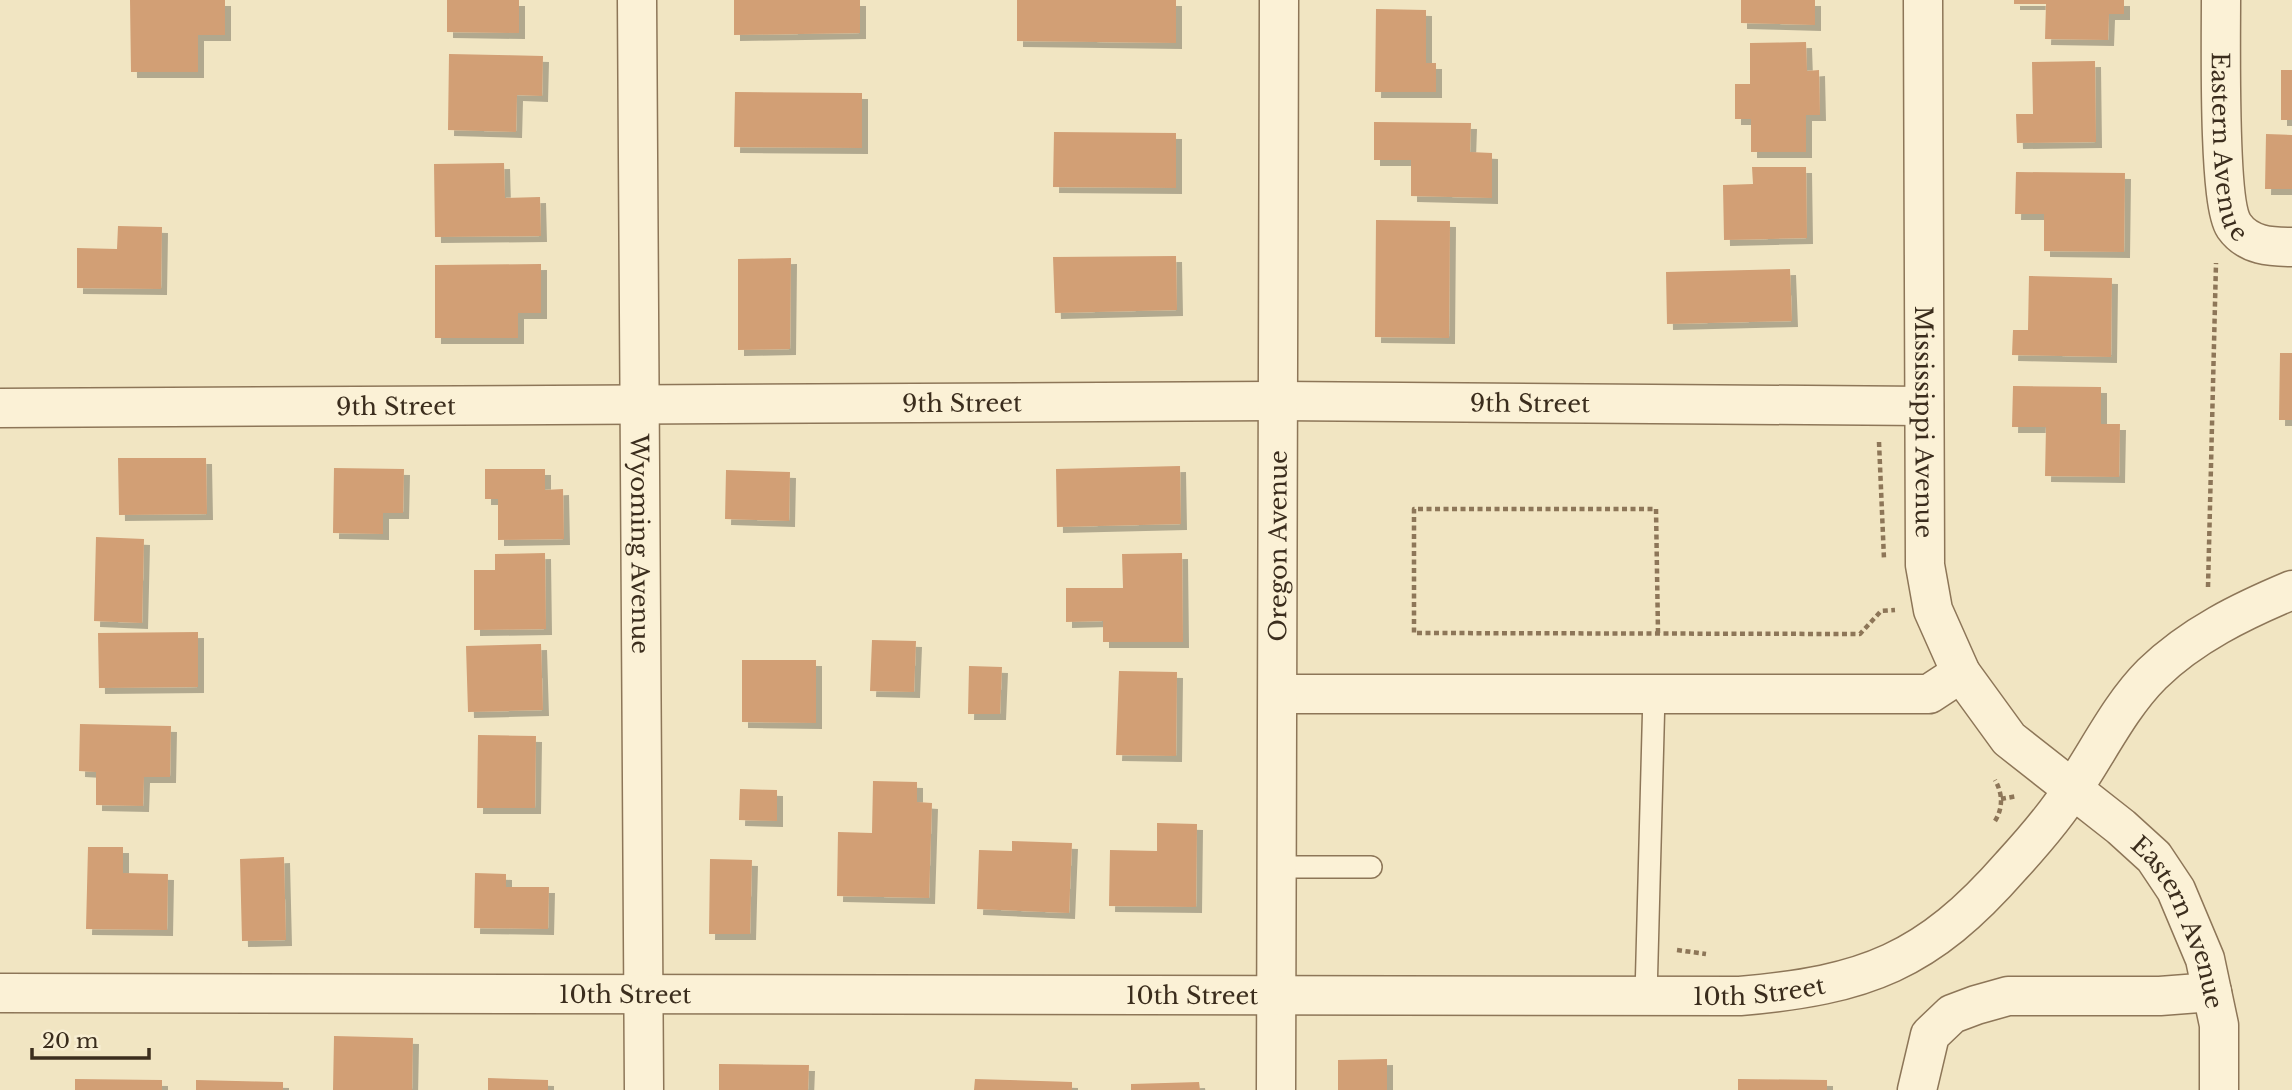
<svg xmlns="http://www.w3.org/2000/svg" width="2292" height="1090" viewBox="0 0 2292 1090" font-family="'Libre Baskerville',serif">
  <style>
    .building { fill: #d29f75; filter: url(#shadow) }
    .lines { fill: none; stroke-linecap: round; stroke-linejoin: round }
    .service-casing { stroke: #8d7658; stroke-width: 24 }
    .minor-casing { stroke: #8d7658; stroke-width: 41 }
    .tertiary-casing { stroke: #8d7658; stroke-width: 41 }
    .path { stroke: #8d7658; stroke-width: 4.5; stroke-dasharray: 5 3.5; stroke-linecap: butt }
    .service { stroke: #fbf1d6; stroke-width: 21 }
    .minor { stroke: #fbf1d6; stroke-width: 38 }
    .tertiary { stroke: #fbf1d6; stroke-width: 38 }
    .labels { text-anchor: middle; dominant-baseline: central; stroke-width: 7; stroke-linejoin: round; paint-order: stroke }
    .street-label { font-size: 24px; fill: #3b2d1d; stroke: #f8eed2 }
  </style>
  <defs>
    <filter id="shadow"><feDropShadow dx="6" dy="6" stdDeviation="0" flood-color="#0004"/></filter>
  </defs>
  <rect width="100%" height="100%" fill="#f1e5c2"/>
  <!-- building -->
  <path class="building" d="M 130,0 L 225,0 L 225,35 L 198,35 L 198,72 L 131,72 Z
    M 447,0 L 519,0 L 519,33 L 447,32 Z
    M 734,0 L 860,0 L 860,33 L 734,35 Z
    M 1017,0 L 1176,0 L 1176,43 L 1017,41 Z
    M 1741,0 L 1815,0 L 1815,25 L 1741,23 Z
    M 2014,0 L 2124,0 L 2124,14 L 2109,14 L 2108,40 L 2045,39 L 2046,4 L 2014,4 Z
    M 1376,9 L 1426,10 L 1426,63 L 1436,63 L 1436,92 L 1375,92 Z
    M 1806,42 L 1807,71 L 1819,70 L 1820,115 L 1806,115 L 1806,152 L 1751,152 L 1751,119 L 1735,119 L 1735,84 L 1750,84 L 1750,43 Z
    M 449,54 L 543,56 L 542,96 L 517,95 L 516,132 L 448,130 Z
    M 2095,61 L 2096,142 L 2017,143 L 2016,114 L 2033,114 L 2032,62 Z
    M 2281,70 L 2292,70 L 2292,120 L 2281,120 Z
    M 735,92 L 862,93 L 862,148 L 734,147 Z
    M 1374,122 L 1471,123 L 1470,152 L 1492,153 L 1492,198 L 1411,196 L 1411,160 L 1374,160 Z
    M 1054,132 L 1176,133 L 1176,188 L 1053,187 Z
    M 2266,134 L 2292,135 L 2292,189 L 2265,189 Z
    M 504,163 L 505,198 L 540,197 L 541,236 L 435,237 L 434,164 Z
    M 1752,167 L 1806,167 L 1807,238 L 1724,240 L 1723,185 L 1753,184 Z
    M 2016,172 L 2125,173 L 2124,252 L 2044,251 L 2044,214 L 2015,214 Z
    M 1376,220 L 1450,221 L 1449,338 L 1375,337 Z
    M 118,226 L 162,227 L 161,289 L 77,288 L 77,248 L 117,249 Z
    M 1176,256 L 1177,310 L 1055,313 L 1053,257 Z
    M 791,258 L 790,349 L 738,350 L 738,259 Z
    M 541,264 L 541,313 L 518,313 L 518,338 L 435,338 L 435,265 Z
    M 1790,269 L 1792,321 L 1667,324 L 1666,272 Z
    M 2029,276 L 2112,278 L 2111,357 L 2012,355 L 2013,330 L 2028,330 Z
    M 2280,353 L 2292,353 L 2292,420 L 2279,420 Z
    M 2013,386 L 2101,387 L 2101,424 L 2120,424 L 2119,477 L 2045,476 L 2046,427 L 2012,427 Z
    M 118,458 L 206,458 L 207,514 L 119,515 Z
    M 1180,466 L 1181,524 L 1057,527 L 1056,469 Z
    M 334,468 L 404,469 L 403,513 L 383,513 L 383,534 L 333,533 Z
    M 485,469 L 545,469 L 545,490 L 563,489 L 564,539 L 498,540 L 498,499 L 485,499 Z
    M 726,470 L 790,472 L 789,521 L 725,519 Z
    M 96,537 L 144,539 L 142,623 L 94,621 Z
    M 545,553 L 546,629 L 474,630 L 474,570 L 495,570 L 495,554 Z
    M 1182,553 L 1183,642 L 1103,642 L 1103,621 L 1066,622 L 1066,588 L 1123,588 L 1122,554 Z
    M 198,632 L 198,687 L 99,688 L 98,633 Z
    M 872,640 L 916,641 L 914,692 L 870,691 Z
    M 541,644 L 543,710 L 468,712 L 466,646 Z
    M 742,660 L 816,660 L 816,723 L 742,722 Z
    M 969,666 L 1002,667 L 1000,714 L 968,714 Z
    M 1119,671 L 1177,672 L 1176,756 L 1116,755 Z
    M 80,724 L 171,726 L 170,777 L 144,777 L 143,806 L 96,805 L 96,772 L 79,771 Z
    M 478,735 L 536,736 L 535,808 L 477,808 Z
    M 873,781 L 917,782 L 917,802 L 932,803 L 929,898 L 837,896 L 838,832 L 872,833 Z
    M 740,789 L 777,790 L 777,821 L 739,820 Z
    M 1157,823 L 1197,824 L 1196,907 L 1109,906 L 1110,850 L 1157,851 Z
    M 1012,841 L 1072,843 L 1069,913 L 977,909 L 979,850 L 1012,851 Z
    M 88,847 L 123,847 L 123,873 L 168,874 L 167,930 L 86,929 Z
    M 284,857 L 286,940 L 242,941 L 240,859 Z
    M 710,859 L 752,860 L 750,934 L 709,934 Z
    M 475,873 L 506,874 L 506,887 L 549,887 L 548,929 L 474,928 Z
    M 334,1036 L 413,1038 L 412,1090 L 333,1090 Z
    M 1387,1059 L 1387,1090 L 1338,1090 L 1338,1060 Z
    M 719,1064 L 809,1065 L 808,1090 L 719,1090 Z
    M 488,1078 L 548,1080 L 548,1090 L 488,1090 Z
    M 75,1079 L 162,1080 L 162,1090 L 75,1090 Z
    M 975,1079 L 1072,1082 L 1072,1090 L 974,1090 Z
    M 1738,1079 L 1827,1080 L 1827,1090 L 1738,1090 Z
    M 196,1080 L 283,1082 L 283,1090 L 196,1090 Z
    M 1199,1082 L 1200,1090 L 1131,1090 L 1131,1084 Z"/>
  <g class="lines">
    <!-- service casing -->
    <g class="service-casing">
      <path id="service" d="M 1277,867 L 1371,867
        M 1646,996 L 1654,694"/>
    </g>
    <!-- minor casing -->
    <g class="minor-casing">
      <g id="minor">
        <path id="s1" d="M 637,0 L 644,1090"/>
        <path id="s2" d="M 1923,0 L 1925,565 L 1933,610 L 1961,673 L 2009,739 L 2121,827 L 2154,857 L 2176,890 L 2205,959 L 2219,1025 L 2219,1090"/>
        <path id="s3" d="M 2221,0 C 2221,39 2218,202 2234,226 C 2248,246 2271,247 2292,247"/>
        <path id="s4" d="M 0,408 L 1279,401 L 1924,406"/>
        <path d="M 1278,694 L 1929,694 L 1961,673"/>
        <path id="s5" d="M 1276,1090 L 1279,0"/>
        <path d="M 1917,1090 L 1930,1035 L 1952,1014 L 1976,1005 L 2008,996 L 2160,996 L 2212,992"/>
      </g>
    </g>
    <!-- tertiary casing -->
    <g class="tertiary-casing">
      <g id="tertiary">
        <path id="s6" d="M 0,993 L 1740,996 C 1866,985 1927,962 2011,866 C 2034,841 2056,816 2074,787 C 2099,750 2120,706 2152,674 C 2192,635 2242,611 2292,590"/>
      </g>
    </g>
    <!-- path -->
    <path class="path" d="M 1879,442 L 1884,559
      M 2208,587 L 2216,263
      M 1658,633 L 1656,509 L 1414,509 L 1414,633 L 1860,634 L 1881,611 L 1895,610
      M 2001,799 L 2017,796
      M 1995,821 C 2003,808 2003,794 1995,780
      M 1677,950 L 1706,954"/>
    <!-- service -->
    <use href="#service" class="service"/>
    <!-- minor -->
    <use href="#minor" class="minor"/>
    <!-- tertiary -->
    <use href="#tertiary" class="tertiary"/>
  </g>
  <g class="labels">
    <!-- street labels -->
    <g class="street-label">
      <text stroke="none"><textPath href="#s3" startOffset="147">Eastern Avenue</textPath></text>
      <text stroke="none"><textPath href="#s4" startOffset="962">9th Street</textPath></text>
      <text stroke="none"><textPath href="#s4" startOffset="1530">9th Street</textPath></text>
      <text stroke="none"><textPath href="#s4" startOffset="396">9th Street</textPath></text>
      <text stroke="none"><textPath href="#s2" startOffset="422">Mississippi Avenue</textPath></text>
      <text stroke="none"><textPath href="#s1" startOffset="544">Wyoming Avenue</textPath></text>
      <text stroke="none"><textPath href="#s5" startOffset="544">Oregon Avenue</textPath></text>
      <text stroke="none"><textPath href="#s2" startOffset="1018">Eastern Avenue</textPath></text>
      <text stroke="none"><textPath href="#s6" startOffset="1759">10th Street</textPath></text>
      <text stroke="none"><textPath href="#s6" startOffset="625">10th Street</textPath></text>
      <text stroke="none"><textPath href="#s6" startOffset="1192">10th Street</textPath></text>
    </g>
  </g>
  <!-- scale -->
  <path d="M32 1048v10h117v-10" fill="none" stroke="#3b2d1d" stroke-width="3.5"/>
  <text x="42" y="1048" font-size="21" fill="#3b2d1d" stroke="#f8eed2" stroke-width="5" paint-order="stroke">20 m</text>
</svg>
